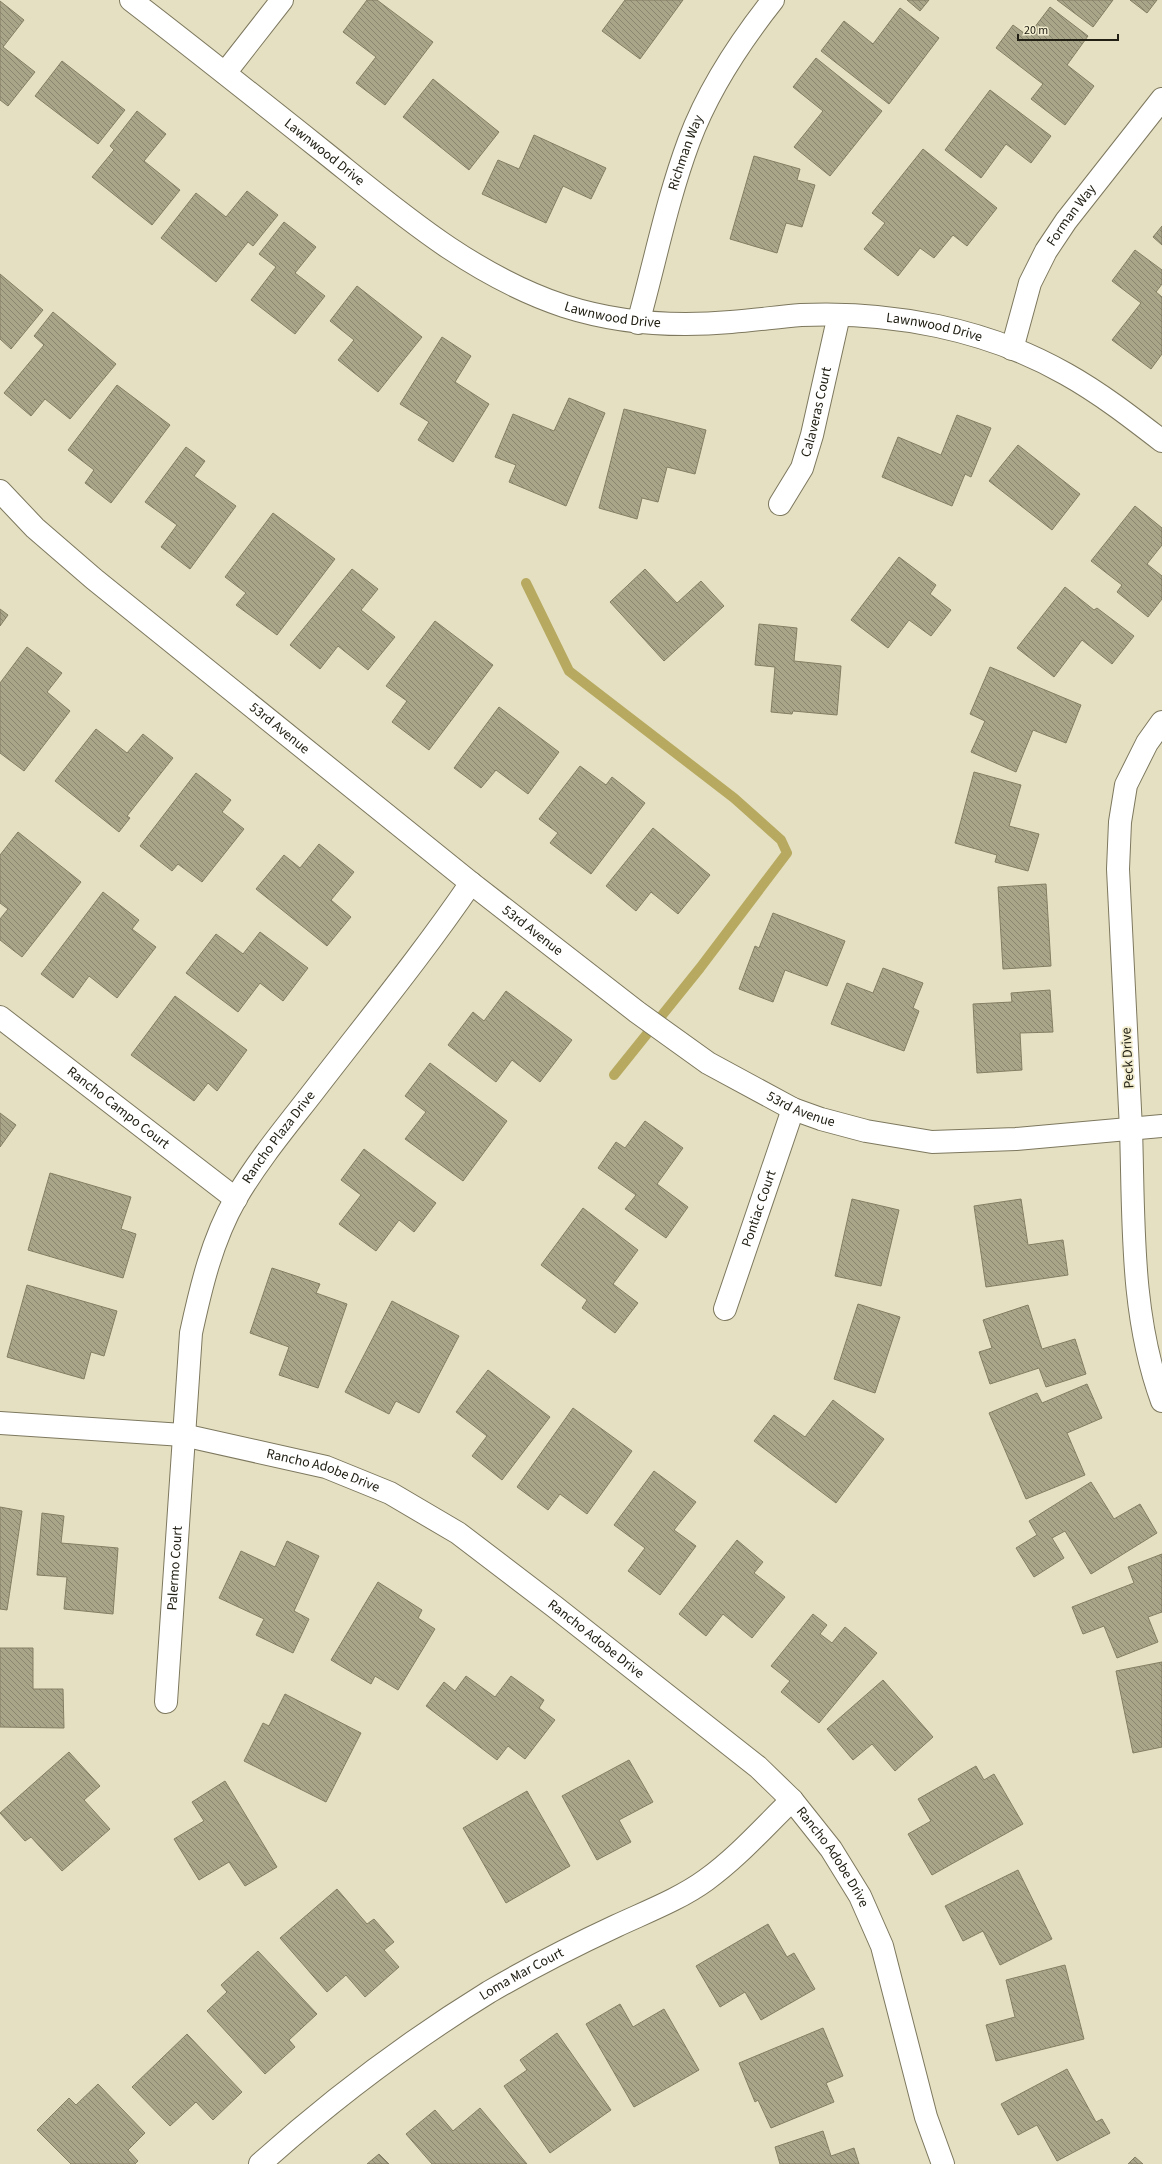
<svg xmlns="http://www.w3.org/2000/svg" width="1162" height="2164" viewBox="0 0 1162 2164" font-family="'Source Sans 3',sans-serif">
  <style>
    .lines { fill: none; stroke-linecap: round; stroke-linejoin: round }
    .stream { stroke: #b7aa60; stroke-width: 10 }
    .building { fill: url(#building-back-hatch); stroke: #847f64 }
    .minor-casing { stroke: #7d785e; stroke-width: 24 }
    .tertiary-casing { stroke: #7d785e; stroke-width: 24 }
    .minor { stroke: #fff; stroke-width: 22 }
    .tertiary { stroke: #fff; stroke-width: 22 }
    .labels { text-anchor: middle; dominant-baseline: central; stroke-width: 3.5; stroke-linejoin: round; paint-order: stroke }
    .street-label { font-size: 14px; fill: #222015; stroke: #f2edcf }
  </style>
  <defs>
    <pattern id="building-back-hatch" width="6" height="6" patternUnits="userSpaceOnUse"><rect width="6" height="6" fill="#a9a589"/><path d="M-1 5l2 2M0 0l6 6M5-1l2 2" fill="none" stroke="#89866f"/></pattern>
  </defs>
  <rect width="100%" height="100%" fill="#e5e0c2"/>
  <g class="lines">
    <!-- stream -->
    <path class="stream" d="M 526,583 L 569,671 L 734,798 L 781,840 L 787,853 L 700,968 L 614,1075"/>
  </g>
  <!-- building -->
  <path class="building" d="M 367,0 L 377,0 L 433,42 L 385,105 L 356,83 L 376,57 L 343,32 Z
    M 625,0 L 683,0 L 640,59 L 602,31 Z
    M 907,0 L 929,0 L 920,11 Z
    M 1057,0 L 1113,0 L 1093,27 Z
    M 1130,0 L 1157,0 L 1147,13 Z
    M 0,1 L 24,20 L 3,47 L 35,72 L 8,106 L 0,100 Z
    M 1050,7 L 1088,36 L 1067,65 L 1094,86 L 1065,125 L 1031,99 L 1043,84 L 996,48 L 1013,25 L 1028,36 Z
    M 900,8 L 939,38 L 889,104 L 821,51 L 844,21 L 873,44 Z
    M 816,58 L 882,111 L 830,176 L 794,147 L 823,111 L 793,87 Z
    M 62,61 L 125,110 L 98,144 L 35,96 Z
    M 433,79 L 499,132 L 469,170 L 403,117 Z
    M 990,90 L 1051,136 L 1031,163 L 1006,144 L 981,178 L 945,150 Z
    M 137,111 L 166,134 L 144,161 L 180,190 L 152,225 L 92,177 L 114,150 L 110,146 Z
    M 534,135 L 606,168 L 591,199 L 563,186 L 546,223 L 482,194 L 498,160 L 519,169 Z
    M 923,149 L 997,208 L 967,246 L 953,235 L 934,258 L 920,248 L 898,276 L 864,249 L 885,223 L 872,213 Z
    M 754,156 L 800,169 L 797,180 L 815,185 L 802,227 L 786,223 L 777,253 L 730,239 Z
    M 247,191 L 278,215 L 253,246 L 248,242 L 216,282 L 161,238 L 196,193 L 226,217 Z
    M 284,222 L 316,247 L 295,273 L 325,296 L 295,334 L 251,300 L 276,267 L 259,254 Z
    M 1162,226 L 1162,245 L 1153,237 Z
    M 1135,250 L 1162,270 L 1162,284 L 1156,292 L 1162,297 L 1162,354 L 1151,369 L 1112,340 L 1141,303 L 1112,281 Z
    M 0,274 L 43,310 L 11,349 L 0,339 Z
    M 357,286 L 422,337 L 378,392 L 338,360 L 354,340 L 330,321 Z
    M 53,312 L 116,364 L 70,419 L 45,399 L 31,416 L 4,393 L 44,345 L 34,336 Z
    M 442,337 L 471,356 L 455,382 L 489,404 L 453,462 L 418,440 L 429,422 L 400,404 Z
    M 117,385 L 170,425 L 111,503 L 85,483 L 94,470 L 68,450 Z
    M 569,398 L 605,413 L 566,506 L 509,482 L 516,465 L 495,457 L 513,414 L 554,431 Z
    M 624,409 L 706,430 L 695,474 L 667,467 L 658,502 L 642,498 L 637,519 L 599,508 Z
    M 957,415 L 991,428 L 971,477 L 965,474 L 952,506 L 882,477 L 898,437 L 941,455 Z
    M 1018,445 L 1080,494 L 1052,530 L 989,481 Z
    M 186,447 L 205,461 L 194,476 L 236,506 L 190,569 L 161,547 L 177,525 L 145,502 Z
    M 1135,506 L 1162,528 L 1162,545 L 1147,564 L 1162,576 L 1162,599 L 1148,617 L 1117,592 L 1122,585 L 1091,561 Z
    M 273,513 L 335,559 L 277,635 L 236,605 L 246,593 L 225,577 Z
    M 899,557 L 936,585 L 930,594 L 951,610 L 931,636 L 909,620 L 888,648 L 851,620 Z
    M 352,569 L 378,589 L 361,610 L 395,637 L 368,670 L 338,646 L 320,669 L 290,645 Z
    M 645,569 L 677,603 L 701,581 L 724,606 L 664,661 L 610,602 Z
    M 1065,587 L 1094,610 L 1097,608 L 1134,636 L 1112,664 L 1082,640 L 1054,677 L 1017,648 Z
    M 0,609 L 8,615 L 0,626 Z
    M 435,621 L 493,665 L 429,750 L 392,722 L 407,701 L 386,686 Z
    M 759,624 L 797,628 L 794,661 L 841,666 L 837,715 L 793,711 L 792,714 L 771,712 L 775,667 L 755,665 Z
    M 27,647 L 62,673 L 47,692 L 70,711 L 24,771 L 0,753 L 0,683 Z
    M 990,667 L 1081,705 L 1066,743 L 1033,730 L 1016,772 L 971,752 L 985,721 L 970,714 Z
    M 499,707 L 559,752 L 528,794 L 496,770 L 481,788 L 454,768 Z
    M 96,729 L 127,753 L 143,734 L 173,758 L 127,816 L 130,818 L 119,832 L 55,781 Z
    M 580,766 L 606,785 L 612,777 L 645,803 L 591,874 L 550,843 L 558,833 L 539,819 Z
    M 974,772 L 1021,785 L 1009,826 L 1039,834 L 1028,871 L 995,862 L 997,855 L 955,843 Z
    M 196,773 L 231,800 L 222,812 L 244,829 L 202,882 L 178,864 L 172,871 L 140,846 Z
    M 653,828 L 710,875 L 678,914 L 651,892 L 636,911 L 606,886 Z
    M 18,832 L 81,882 L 22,957 L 0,940 L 0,919 L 8,909 L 0,903 L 0,855 Z
    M 319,844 L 354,872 L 331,900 L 351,917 L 327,946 L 256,889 L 284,855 L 300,868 Z
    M 1046,884 L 1051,966 L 1003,969 L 998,887 Z
    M 103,892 L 139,920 L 132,929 L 156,947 L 117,998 L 89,976 L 73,998 L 41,974 Z
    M 773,913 L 845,941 L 827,986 L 785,970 L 773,1002 L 739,989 L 755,946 L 759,948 Z
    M 260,932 L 308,968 L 283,1001 L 260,983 L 238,1012 L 186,973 L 216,934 L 243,954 Z
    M 883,968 L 923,983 L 913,1008 L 919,1011 L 904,1051 L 831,1024 L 847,983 L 873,993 Z
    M 1050,990 L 1053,1032 L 1020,1033 L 1022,1070 L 977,1073 L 973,1004 L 1012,1002 L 1011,993 Z
    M 506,991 L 572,1040 L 540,1082 L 512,1060 L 496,1082 L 448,1045 L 473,1012 L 484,1021 Z
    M 175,996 L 247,1050 L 217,1091 L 208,1083 L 194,1101 L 131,1055 Z
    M 430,1063 L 507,1121 L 463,1181 L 405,1139 L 426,1112 L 405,1096 Z
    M 0,1113 L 16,1125 L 0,1147 Z
    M 645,1121 L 683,1148 L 657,1184 L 688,1207 L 666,1238 L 625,1209 L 636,1195 L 598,1168 L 616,1142 L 625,1148 Z
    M 364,1149 L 436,1203 L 414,1232 L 399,1220 L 376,1251 L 339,1224 L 361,1195 L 341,1180 Z
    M 50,1173 L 131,1197 L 121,1229 L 136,1234 L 123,1278 L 28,1250 Z
    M 852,1199 L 899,1210 L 881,1286 L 835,1276 Z
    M 1021,1199 L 1028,1245 L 1063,1240 L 1068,1275 L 986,1287 L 974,1206 Z
    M 583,1208 L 638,1250 L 613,1284 L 638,1303 L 615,1333 L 582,1308 L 587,1300 L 541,1265 Z
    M 272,1268 L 320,1284 L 316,1293 L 347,1304 L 318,1388 L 279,1375 L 289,1347 L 250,1333 Z
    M 27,1285 L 117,1311 L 104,1356 L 91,1352 L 84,1379 L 7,1357 Z
    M 392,1301 L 459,1336 L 419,1413 L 396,1401 L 389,1414 L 345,1392 Z
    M 858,1304 L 900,1317 L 875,1393 L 834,1379 Z
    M 1028,1305 L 1042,1349 L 1075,1339 L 1086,1374 L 1046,1387 L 1039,1368 L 990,1384 L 979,1352 L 992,1348 L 983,1320 Z
    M 488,1370 L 550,1417 L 502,1480 L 472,1456 L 487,1436 L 456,1412 Z
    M 1087,1384 L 1102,1418 L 1067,1433 L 1085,1475 L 1026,1499 L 989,1413 L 1037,1393 L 1042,1403 Z
    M 833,1400 L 884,1439 L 836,1503 L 754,1441 L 774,1415 L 805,1437 Z
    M 573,1408 L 632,1451 L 587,1514 L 560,1494 L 548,1510 L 517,1487 Z
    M 654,1471 L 696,1502 L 674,1530 L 696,1546 L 660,1595 L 628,1571 L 645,1548 L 614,1525 Z
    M 1091,1482 L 1114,1519 L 1140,1504 L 1157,1533 L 1091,1574 L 1065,1531 L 1052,1538 L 1064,1558 L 1034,1577 L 1016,1548 L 1037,1535 L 1029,1521 Z
    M 0,1507 L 22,1511 L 7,1610 L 0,1609 Z
    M 42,1513 L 64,1516 L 61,1543 L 118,1548 L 113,1614 L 64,1609 L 67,1577 L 37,1575 Z
    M 737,1540 L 763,1562 L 754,1573 L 785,1597 L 752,1638 L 723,1614 L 706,1636 L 679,1614 Z
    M 287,1541 L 319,1556 L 294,1611 L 309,1619 L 293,1653 L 256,1635 L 264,1619 L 219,1598 L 241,1551 L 275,1567 Z
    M 1162,1554 L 1162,1612 L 1148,1617 L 1158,1642 L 1117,1658 L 1104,1626 L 1083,1634 L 1072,1607 L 1134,1583 L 1128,1567 Z
    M 378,1582 L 422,1610 L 418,1618 L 435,1629 L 398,1690 L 375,1676 L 371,1684 L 331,1660 Z
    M 813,1614 L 827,1625 L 820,1634 L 832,1643 L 845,1627 L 877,1653 L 819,1723 L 781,1692 L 790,1681 L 771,1666 Z
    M 0,1648 L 33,1648 L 33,1689 L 63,1689 L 64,1728 L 0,1727 Z
    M 1162,1662 L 1162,1747 L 1133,1753 L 1116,1671 Z
    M 466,1676 L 495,1697 L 511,1676 L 544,1700 L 539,1708 L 555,1720 L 525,1759 L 508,1746 L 497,1760 L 426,1706 L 444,1682 L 455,1691 Z
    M 883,1680 L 933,1737 L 895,1771 L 872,1744 L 853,1760 L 827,1729 Z
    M 285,1694 L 361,1733 L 326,1802 L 244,1761 L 263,1723 L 269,1726 Z
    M 69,1752 L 100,1786 L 84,1800 L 110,1829 L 62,1871 L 31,1837 L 25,1841 L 0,1813 Z
    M 629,1760 L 653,1802 L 619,1820 L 631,1842 L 597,1860 L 562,1796 Z
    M 976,1766 L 984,1780 L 994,1774 L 1023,1824 L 932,1875 L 908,1834 L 931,1821 L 918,1799 Z
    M 225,1781 L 277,1867 L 245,1886 L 229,1862 L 199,1880 L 174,1839 L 204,1821 L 192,1802 Z
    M 527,1791 L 570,1866 L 506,1903 L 463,1828 Z
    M 1018,1870 L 1052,1939 L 1000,1965 L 983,1931 L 963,1941 L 945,1906 Z
    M 337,1889 L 367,1924 L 374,1919 L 394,1942 L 384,1950 L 399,1967 L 365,1997 L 346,1975 L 327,1992 L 280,1938 Z
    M 768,1924 L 787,1957 L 794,1953 L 815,1989 L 761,2020 L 745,1992 L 720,2007 L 696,1966 Z
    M 258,1951 L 317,2014 L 289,2040 L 295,2047 L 265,2074 L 207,2011 L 227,1992 L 221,1985 Z
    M 1065,1965 L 1084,2039 L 996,2061 L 986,2025 L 1015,2017 L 1006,1980 Z
    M 620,2004 L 633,2027 L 664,2009 L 699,2070 L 634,2107 L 586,2024 Z
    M 823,2028 L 843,2076 L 826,2083 L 834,2102 L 771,2128 L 758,2100 L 755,2102 L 739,2063 Z
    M 557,2033 L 611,2110 L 550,2153 L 504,2086 L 527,2070 L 520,2060 Z
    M 187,2034 L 242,2092 L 213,2120 L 196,2102 L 170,2126 L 132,2087 Z
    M 1067,2069 L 1096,2122 L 1102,2119 L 1110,2133 L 1057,2161 L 1037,2125 L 1018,2135 L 1001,2104 Z
    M 98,2084 L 145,2133 L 128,2150 L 138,2161 L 135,2164 L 71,2164 L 37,2130 L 69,2098 L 76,2105 Z
    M 480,2108 L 527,2164 L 432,2164 L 406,2134 L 435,2110 L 453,2131 Z
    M 823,2131 L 831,2156 L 854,2148 L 859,2164 L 780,2164 L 775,2147 Z
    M 379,2154 L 389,2164 L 367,2164 Z
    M 1135,2157 L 1143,2164 L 1128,2164 Z"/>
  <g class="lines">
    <!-- minor casing -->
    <g class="minor-casing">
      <g id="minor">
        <path d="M 225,73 L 282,0"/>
        <path id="s1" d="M 638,323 C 655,262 667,200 689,141 C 708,90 739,43 773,0"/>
        <path id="s2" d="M 1012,349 L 1030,283 L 1046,251 L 1066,221 L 1162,99"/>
        <path id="s3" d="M 780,504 L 802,468 L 812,435 L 839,315"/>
        <path id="s4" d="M 0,1017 L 236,1199"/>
        <path d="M 1131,1129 C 1134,1220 1130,1314 1162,1401"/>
        <path id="s5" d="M 725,1309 L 793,1109"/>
        <path id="s6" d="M 0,1423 L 183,1435 L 326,1467 L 390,1493 L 458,1533 L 555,1607 L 758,1767 L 792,1800 L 831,1849 L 860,1896 L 882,1946 L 926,2117 L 943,2164"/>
        <path id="s7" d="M 166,1702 L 191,1333 C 201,1287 212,1240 236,1198 C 260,1157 291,1121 320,1083 C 371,1017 424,952 471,883"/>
        <path id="s8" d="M 260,2164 C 331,2100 408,2042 489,1992 C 530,1968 573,1946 616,1926 C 646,1912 680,1899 706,1880 C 738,1857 764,1827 792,1800"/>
      </g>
    </g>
    <!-- tertiary casing -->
    <g class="tertiary-casing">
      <g id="tertiary">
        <path id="s9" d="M 131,0 C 196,50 260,101 324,152 C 399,212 471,275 564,306 C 617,323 675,327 731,322 C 755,320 778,317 801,315 C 892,311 987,329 1066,374 C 1100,393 1131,417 1162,441"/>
        <path id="s10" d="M 0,491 L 35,528 L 94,579 L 471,883 L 637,1012 L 708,1063 L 793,1109 L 821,1119 L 866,1131 L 932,1142 L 1016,1139 L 1162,1126"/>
        <path d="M 1131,1129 L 1118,869 L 1120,822 L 1126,785 L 1147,743 L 1162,722"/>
      </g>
    </g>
    <!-- minor -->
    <use href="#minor" class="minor"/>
    <!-- tertiary -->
    <use href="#tertiary" class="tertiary"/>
  </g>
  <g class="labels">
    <!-- street labels -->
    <g class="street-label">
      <text stroke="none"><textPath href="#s9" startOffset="246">Lawnwood Drive</textPath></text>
      <text stroke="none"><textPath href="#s1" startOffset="177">Richman Way</textPath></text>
      <text stroke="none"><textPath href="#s2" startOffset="148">Forman Way</textPath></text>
      <text stroke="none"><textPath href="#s9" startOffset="582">Lawnwood Drive</textPath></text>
      <text stroke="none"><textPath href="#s9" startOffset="906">Lawnwood Drive</textPath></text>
      <text stroke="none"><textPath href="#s3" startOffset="100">Calaveras Court</textPath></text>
      <text stroke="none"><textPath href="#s10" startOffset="367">53rd Avenue</textPath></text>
      <text stroke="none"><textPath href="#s10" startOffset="691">53rd Avenue</textPath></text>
      <text transform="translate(1128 1058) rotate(-93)">Peck Drive</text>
      <text stroke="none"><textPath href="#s4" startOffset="149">Rancho Campo Court</textPath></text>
      <text stroke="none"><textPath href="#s10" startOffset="1015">53rd Avenue</textPath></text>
      <text stroke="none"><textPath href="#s7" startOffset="587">Rancho Plaza Drive</textPath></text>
      <text stroke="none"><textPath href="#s5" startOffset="106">Pontiac Court</textPath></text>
      <text stroke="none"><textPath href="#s6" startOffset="328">Rancho Adobe Drive</textPath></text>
      <text stroke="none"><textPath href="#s7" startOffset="134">Palermo Court</textPath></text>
      <text stroke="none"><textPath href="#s6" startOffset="652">Rancho Adobe Drive</textPath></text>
      <text stroke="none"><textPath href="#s6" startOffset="976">Rancho Adobe Drive</textPath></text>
      <text stroke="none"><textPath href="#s8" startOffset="324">Loma Mar Court</textPath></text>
    </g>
  </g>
  <!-- scale -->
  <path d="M1018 34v6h100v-6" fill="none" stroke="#222015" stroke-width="2"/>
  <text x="1024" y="34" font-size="12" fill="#222015" stroke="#f2edcf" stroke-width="3" paint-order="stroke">20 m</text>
</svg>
